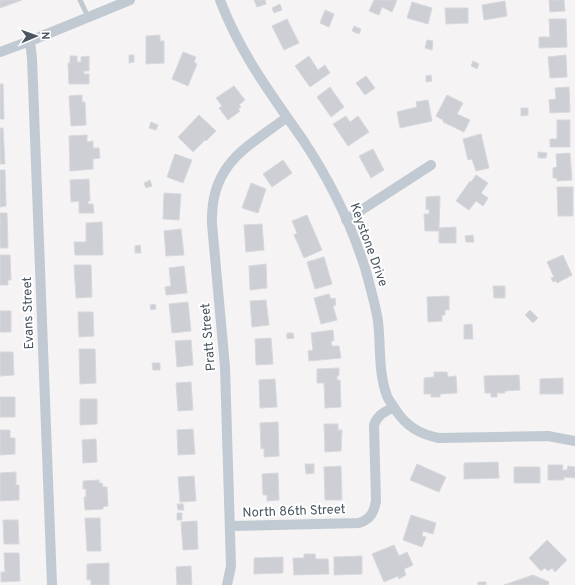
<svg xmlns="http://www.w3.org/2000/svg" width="575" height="585" viewBox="0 0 575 585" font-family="Overpass,sans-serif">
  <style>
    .building { fill: #cdcfd5; stroke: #d7d9de }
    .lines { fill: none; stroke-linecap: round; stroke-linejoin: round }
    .lane { stroke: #c1cad2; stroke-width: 5 }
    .street { stroke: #c1cad2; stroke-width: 10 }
    .labels { text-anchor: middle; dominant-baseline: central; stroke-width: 4; stroke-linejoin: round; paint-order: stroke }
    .street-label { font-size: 13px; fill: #4a5661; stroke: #fff }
  </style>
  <rect width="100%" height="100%" fill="#f5f3f3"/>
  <!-- building -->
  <path class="building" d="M 0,0 L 22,0 L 0,8 Z
    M 254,0 L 265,0 L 266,4 L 257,7 Z
    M 374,0 L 397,0 L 392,12 L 382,7 L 379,15 L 369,11 Z
    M 549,0 L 564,0 L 565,11 L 550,12 Z
    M 505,1 L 507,16 L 484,20 L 482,5 Z
    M 412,2 L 432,8 L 428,24 L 407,18 Z
    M 280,4 L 282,10 L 274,13 L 272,8 Z
    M 445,8 L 468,8 L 468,23 L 446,24 Z
    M 325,10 L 334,14 L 329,27 L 320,23 Z
    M 287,19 L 299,43 L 284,50 L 272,26 Z
    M 549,19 L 566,19 L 567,47 L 539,48 L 539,37 L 550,37 Z
    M 354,26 L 361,29 L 359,34 L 352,31 Z
    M 160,35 L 160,41 L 164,41 L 164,63 L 146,64 L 146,36 Z
    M 427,40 L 433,41 L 432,50 L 425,48 Z
    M 183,52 L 196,57 L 194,62 L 197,64 L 188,86 L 172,79 Z
    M 129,55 L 134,55 L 134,62 L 129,63 Z
    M 566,55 L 567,77 L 550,78 L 548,57 Z
    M 70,56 L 77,56 L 77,62 L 81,62 L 81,57 L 89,56 L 89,71 L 84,71 L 84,74 L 89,74 L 89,84 L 69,84 L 68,63 L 70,63 Z
    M 309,56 L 318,70 L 325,65 L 330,73 L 310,87 L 295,66 Z
    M 473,61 L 479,64 L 477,69 L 471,66 Z
    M 431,75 L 432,81 L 426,82 L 426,76 Z
    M 366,76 L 375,88 L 365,95 L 356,83 Z
    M 0,84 L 3,84 L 4,119 L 0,119 Z
    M 234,86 L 245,100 L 239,105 L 241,107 L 238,109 L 240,111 L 228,120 L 219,108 L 222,106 L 216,98 Z
    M 330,87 L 344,107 L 331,117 L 317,97 Z
    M 569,87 L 570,112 L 550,113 L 549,100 L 556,99 L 555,88 Z
    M 82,95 L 82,102 L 85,102 L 86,125 L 71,126 L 69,96 Z
    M 447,95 L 463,103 L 457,114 L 470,120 L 464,132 L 443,122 L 443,120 L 436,116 Z
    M 428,100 L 432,121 L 400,128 L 397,112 L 417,107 L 416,102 Z
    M 521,108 L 528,108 L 528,115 L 521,116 Z
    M 199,115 L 216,131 L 206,141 L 205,140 L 193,152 L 178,137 Z
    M 346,116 L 350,122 L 358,116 L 369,132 L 348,146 L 333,124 Z
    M 557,120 L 570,120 L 570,147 L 550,147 L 550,139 L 557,139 Z
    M 151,122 L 158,125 L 156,130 L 149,128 Z
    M 0,128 L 3,128 L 5,164 L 0,164 Z
    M 481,134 L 489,168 L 476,171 L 472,159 L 468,160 L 463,139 Z
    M 87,135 L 87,142 L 93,141 L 93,148 L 99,148 L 100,158 L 93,159 L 93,169 L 70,171 L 69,136 Z
    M 373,149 L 384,170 L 371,178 L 359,156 Z
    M 538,152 L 547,153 L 546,158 L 538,158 Z
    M 570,153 L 572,180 L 557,181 L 557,178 L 553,178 L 553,168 L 557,167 L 556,154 Z
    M 175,154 L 192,160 L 183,183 L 167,177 Z
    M 283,160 L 292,173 L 272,187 L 263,174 Z
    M 0,170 L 5,170 L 6,206 L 0,207 Z
    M 476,175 L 488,183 L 481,193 L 488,198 L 483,206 L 476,201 L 469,210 L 456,201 L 470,181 L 471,182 Z
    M 89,179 L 90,201 L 88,201 L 88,204 L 93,204 L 94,213 L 79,213 L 79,201 L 71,202 L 70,180 Z
    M 150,180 L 152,186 L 146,188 L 144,183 Z
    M 251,183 L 266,189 L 258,213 L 242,208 Z
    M 557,187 L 573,187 L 573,216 L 558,216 Z
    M 164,193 L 181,194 L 179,220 L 163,219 Z
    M 440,196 L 439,228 L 456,227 L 456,243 L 439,243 L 439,231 L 425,231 L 424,214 L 429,214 L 429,209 L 426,210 L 426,197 Z
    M 0,213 L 7,213 L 8,248 L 0,248 Z
    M 307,215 L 322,250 L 304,258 L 294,235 L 297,233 L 292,221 Z
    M 102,222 L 103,255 L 75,255 L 74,242 L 86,242 L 86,223 Z
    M 262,224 L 264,250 L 246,252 L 244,225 Z
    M 181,229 L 184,255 L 166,256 L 164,231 Z
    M 473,235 L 474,242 L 466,242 L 465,236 Z
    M 140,245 L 141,253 L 135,253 L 135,246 Z
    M 0,255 L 10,255 L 11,280 L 8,280 L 8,285 L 0,285 Z
    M 563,255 L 572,275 L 557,283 L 556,281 L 553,282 L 551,278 L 554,277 L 547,262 Z
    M 324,257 L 332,284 L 315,289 L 307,262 Z
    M 266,264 L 267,288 L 250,290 L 249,266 Z
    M 74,265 L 91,265 L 92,297 L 76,298 Z
    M 184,266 L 187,293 L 166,295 L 165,287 L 171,286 L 169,268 Z
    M 493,286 L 505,286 L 505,298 L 494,298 Z
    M 329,294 L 331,299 L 335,298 L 336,305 L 333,306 L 337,320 L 321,324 L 314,298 Z
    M 449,296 L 449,310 L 445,310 L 445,315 L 442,315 L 442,321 L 428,322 L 427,297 Z
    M 266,300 L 269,325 L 252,327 L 250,301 Z
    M 188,302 L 191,331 L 172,333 L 169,304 Z
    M 155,304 L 156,309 L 151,310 L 150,305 Z
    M 530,310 L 538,318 L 533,323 L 525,315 Z
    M 0,311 L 11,311 L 11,332 L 0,332 Z
    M 78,312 L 93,312 L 94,336 L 79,337 Z
    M 472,324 L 473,339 L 464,339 L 464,325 Z
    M 333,330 L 334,341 L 331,341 L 332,346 L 339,346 L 341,358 L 309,361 L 308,351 L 313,350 L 311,333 Z
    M 287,333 L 293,333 L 294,338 L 287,339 Z
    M 271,338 L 273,364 L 256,365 L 255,339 Z
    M 191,340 L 193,365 L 177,367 L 175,341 Z
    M 79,349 L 95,349 L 96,383 L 80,384 Z
    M 0,352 L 13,352 L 14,375 L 0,376 Z
    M 152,363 L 160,363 L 160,370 L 153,370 Z
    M 339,368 L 339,375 L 337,376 L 337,380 L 340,380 L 341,407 L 325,408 L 324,383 L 317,383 L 317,369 Z
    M 434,372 L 447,372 L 448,377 L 456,376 L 457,393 L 440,394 L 440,397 L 431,397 L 431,394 L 424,394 L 424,378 L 434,377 Z
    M 519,375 L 520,390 L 505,391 L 505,393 L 497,393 L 497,397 L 491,397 L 491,393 L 485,393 L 484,376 Z
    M 563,378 L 563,394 L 540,394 L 540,379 Z
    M 275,379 L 277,407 L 260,408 L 259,380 Z
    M 191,382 L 193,410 L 178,411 L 176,383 Z
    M 0,397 L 15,397 L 15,417 L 0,417 Z
    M 80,399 L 97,399 L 97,424 L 80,425 Z
    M 278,422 L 279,456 L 264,457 L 264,448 L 261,449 L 260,423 Z
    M 324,424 L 338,424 L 338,430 L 342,430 L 341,451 L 325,452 Z
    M 193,429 L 195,454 L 178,455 L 177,430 Z
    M 0,430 L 10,430 L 10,438 L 15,438 L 15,454 L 0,455 Z
    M 96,439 L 97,462 L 83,463 L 82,440 Z
    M 498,462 L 499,478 L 464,479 L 464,463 Z
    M 305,464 L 314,464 L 314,473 L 306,474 Z
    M 417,464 L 446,477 L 439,492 L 410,480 Z
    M 548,465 L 563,465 L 562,470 L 567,470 L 568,466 L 575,467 L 575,478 L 564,477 L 564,480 L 548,480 Z
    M 341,466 L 342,500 L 325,500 L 324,467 Z
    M 514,467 L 540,467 L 540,483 L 514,483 Z
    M 16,472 L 16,485 L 19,485 L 19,500 L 0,501 L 0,473 Z
    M 278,473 L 279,500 L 267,501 L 267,495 L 263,495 L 262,474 Z
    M 194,476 L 196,501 L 180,502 L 178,477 Z
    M 99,480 L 99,483 L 102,483 L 103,487 L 107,487 L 108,506 L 103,507 L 103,509 L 85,510 L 84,497 L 86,497 L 86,489 L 83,489 L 83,481 Z
    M 177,504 L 183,504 L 184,510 L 178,510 Z
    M 177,513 L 182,513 L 182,520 L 177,520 Z
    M 411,515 L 436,523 L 433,534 L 423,531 L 422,536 L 426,537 L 422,547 L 403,540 Z
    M 85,518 L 100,518 L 101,551 L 87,551 Z
    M 3,520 L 18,520 L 19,544 L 4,544 Z
    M 197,521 L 198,549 L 183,550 L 181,522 Z
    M 547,540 L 567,560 L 555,572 L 552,568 L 548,571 L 545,568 L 541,571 L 529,558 Z
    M 394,545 L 399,556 L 407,552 L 413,565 L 404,569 L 406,575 L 399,579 L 398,576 L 384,582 L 372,554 Z
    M 4,553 L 19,553 L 20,581 L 1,582 L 1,572 L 5,572 Z
    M 304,554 L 315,554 L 316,559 L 328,559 L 329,574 L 294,575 L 293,558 L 304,558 Z
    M 362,556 L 362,574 L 334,575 L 334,557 Z
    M 283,557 L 283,573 L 254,574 L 254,558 Z
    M 109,563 L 109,585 L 91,585 L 91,580 L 87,580 L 87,564 Z
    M 191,566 L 192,585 L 177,585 L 176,567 Z
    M 533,575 L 549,582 L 548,585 L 504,585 Z
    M 478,582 L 486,582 L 486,585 L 478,585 Z"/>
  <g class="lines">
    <!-- lane -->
    <path class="lane" d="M 80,0 L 88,17"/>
    <!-- street -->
    <path class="street" d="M 220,0 C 240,53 271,94 303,140 C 329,179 351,224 365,268 C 370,286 375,303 378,321 C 381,346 378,372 387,396 C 389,401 393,405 395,409 C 406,426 419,434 439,438 L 548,436 L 575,441
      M 30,41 L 32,58 L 52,585
      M 0,52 L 30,41 L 130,0
      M 346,220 L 431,165
      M 231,526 L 359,523 C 371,519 374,512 376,501 L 374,425 C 378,414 385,412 394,407
      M 227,585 L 231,566 L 225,367 L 212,224 C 210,165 244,149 286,118"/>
  </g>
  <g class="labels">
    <!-- street labels -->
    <g class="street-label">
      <text transform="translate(368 245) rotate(70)">Keystone Drive</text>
      <text transform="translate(29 313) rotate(-92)">Evans Street</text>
      <text transform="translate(209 337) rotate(-95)">Pratt Street</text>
      <text transform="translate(294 512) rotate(-2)">North 86th Street</text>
    </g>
  </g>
  <!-- north arrow -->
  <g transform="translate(36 36) rotate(88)" stroke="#ffffff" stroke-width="3" paint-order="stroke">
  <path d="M0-3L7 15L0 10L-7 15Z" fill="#4a5661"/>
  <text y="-6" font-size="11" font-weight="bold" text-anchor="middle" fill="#4a5661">N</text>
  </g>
</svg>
